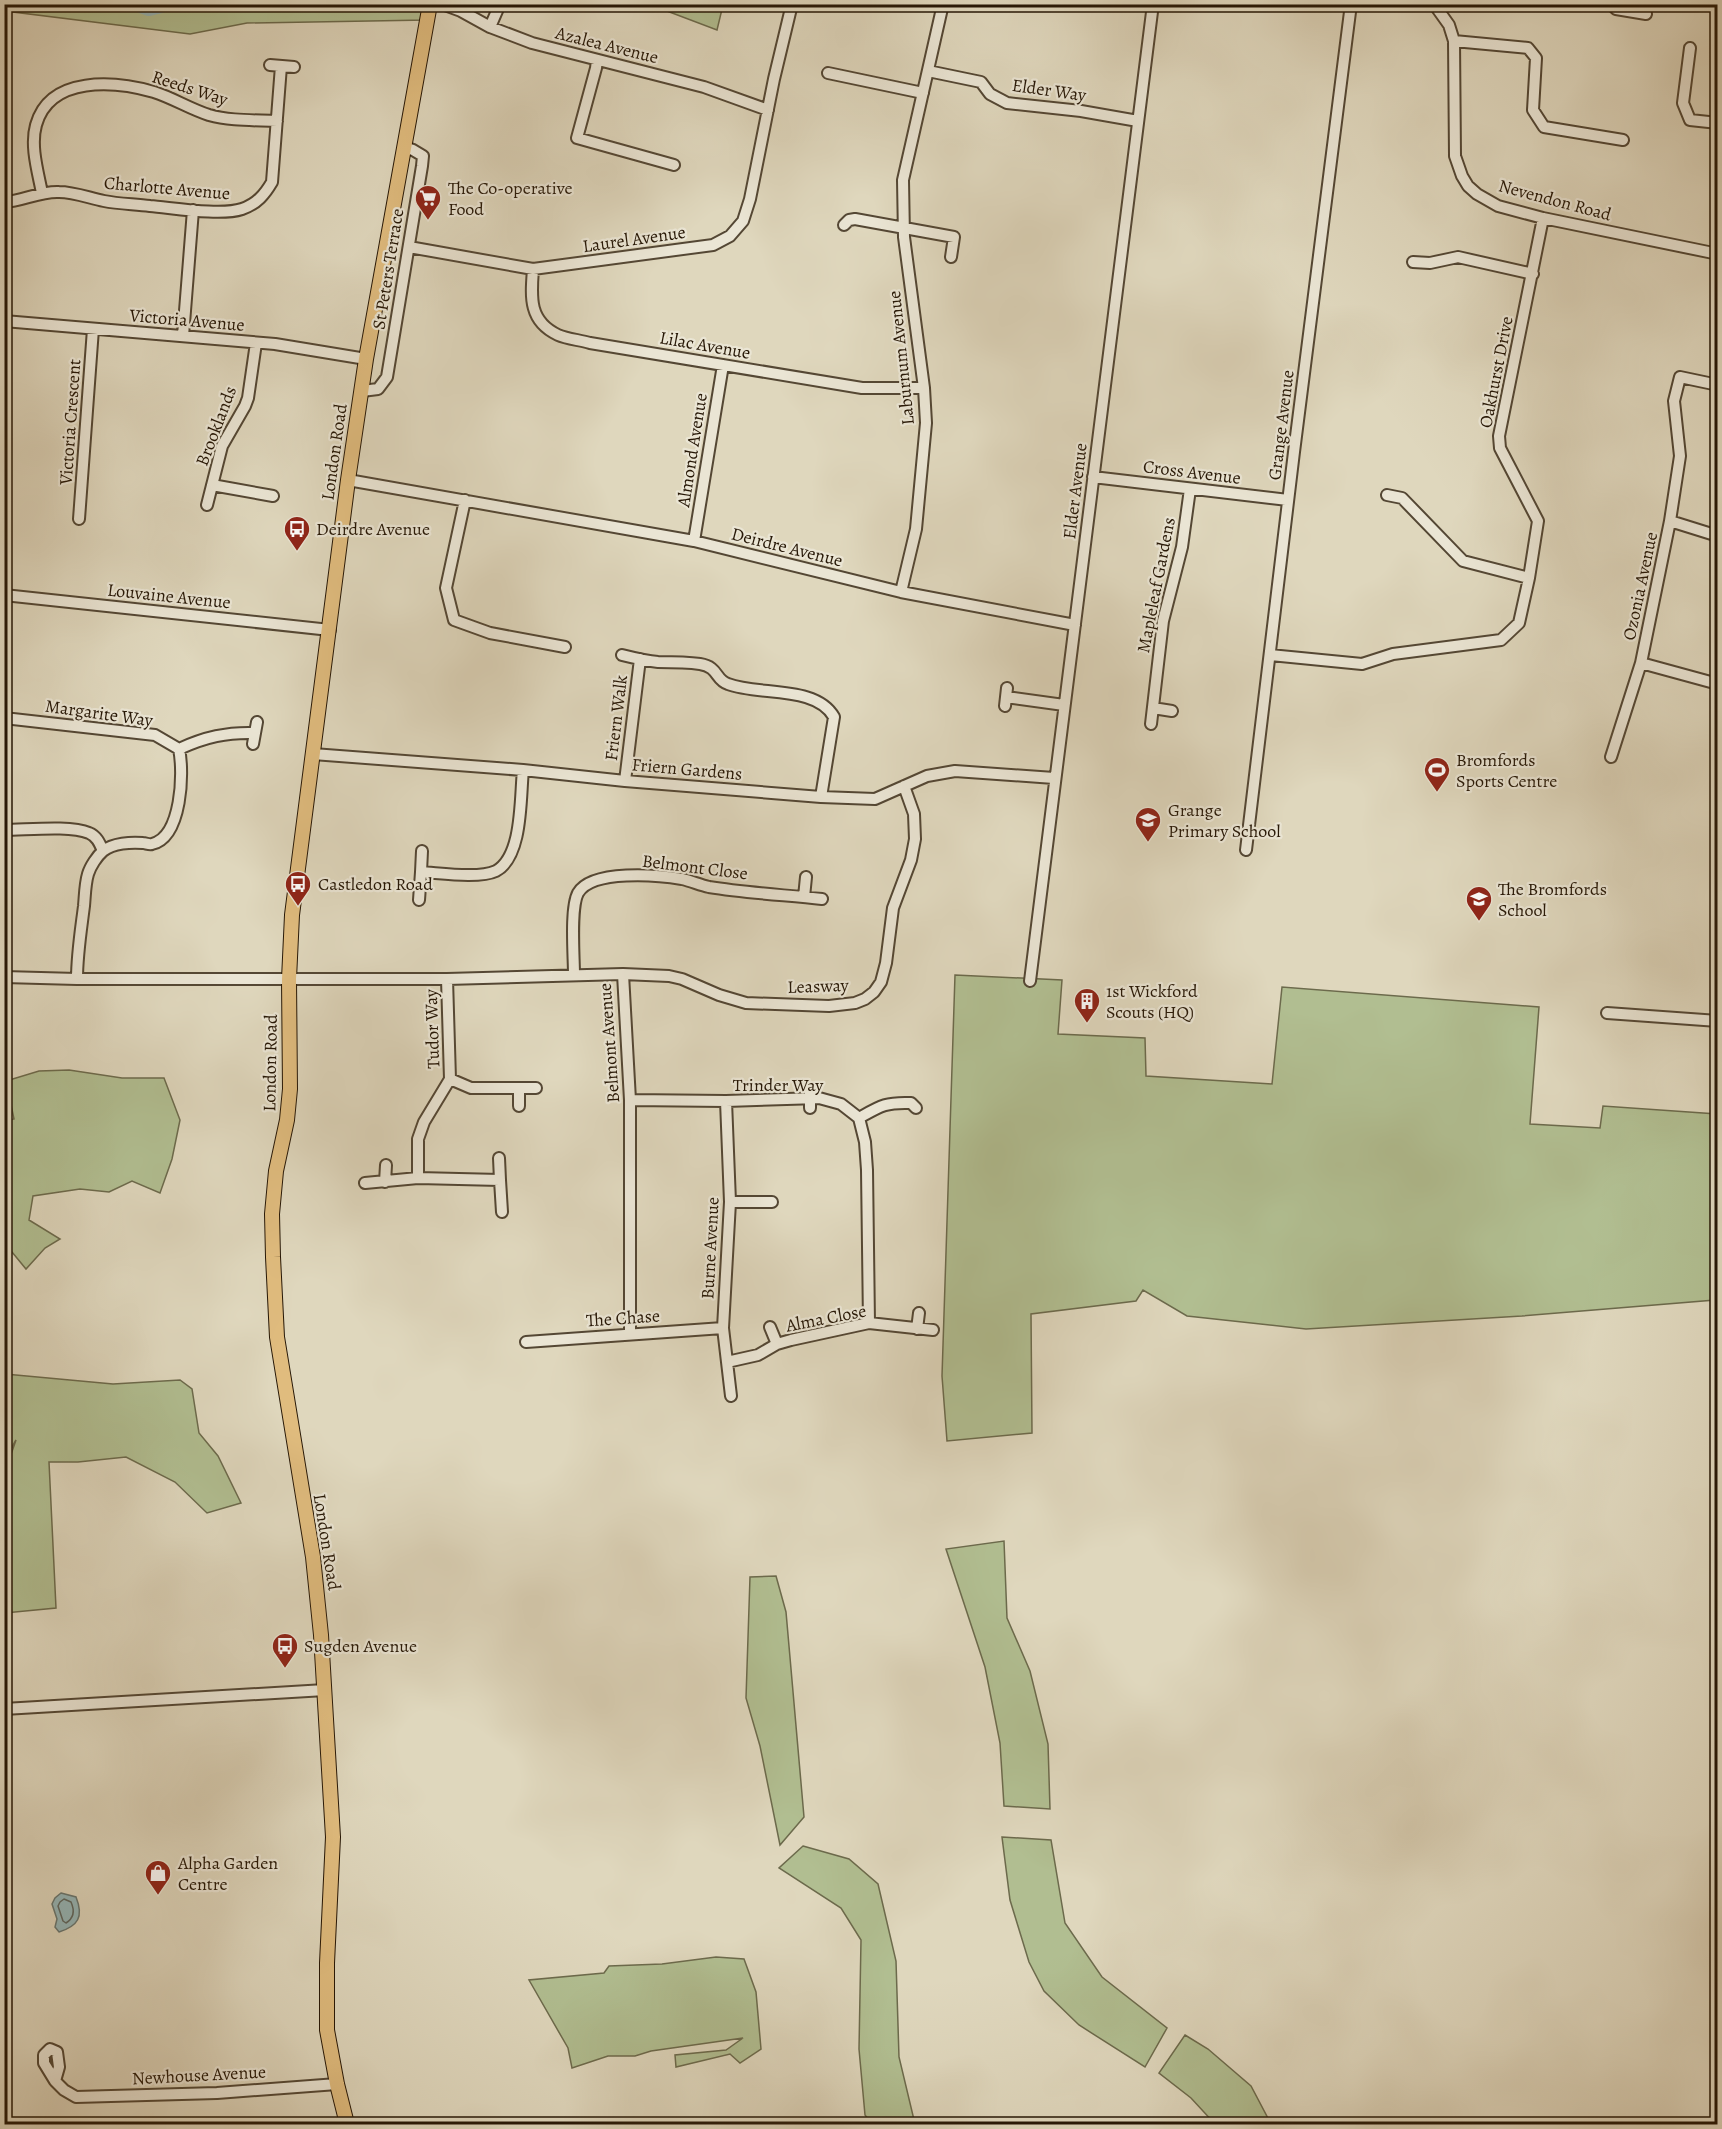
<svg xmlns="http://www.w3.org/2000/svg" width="1722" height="2129" viewBox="0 0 1722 2129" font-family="Alegreya,serif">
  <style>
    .green { fill: #b1be91; stroke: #6c6a4c; stroke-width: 1.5 }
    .water { fill: #96b7b9; stroke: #697771; stroke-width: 1.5 }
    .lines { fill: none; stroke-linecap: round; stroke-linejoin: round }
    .shore { stroke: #5e6760; stroke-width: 1.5 }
    .river { stroke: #96b7b9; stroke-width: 18 }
    .minor-casing { stroke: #544734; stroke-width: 14 }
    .major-casing { stroke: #261706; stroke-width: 16 }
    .minor { stroke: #eae5d4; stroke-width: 10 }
    .major { stroke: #e0bc7e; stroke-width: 14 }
    .labels { text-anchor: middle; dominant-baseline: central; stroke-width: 4.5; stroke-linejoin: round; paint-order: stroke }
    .street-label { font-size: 18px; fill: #261706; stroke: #eae5d4 }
    .poi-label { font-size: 18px; fill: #261706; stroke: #eae5d4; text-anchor: start }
  </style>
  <rect width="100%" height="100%" fill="#dfd7bd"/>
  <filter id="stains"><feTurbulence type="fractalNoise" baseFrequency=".00333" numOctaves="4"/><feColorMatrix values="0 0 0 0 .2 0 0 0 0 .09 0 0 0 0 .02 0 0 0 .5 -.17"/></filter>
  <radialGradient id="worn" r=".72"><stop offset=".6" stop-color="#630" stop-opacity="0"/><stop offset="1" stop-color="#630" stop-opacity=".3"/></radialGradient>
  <!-- green -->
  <path class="green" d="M 5,4 L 429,5 L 427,20 L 247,23 L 190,34 L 5,11 Z
    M 651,5 L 723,5 L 717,30 Z
    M 955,975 L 1062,980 L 1058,1034 L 1145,1038 L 1146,1076 L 1272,1084 L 1282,987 L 1539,1007 L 1530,1124 L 1600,1128 L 1603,1106 L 1717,1114 L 1718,1271 L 1715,1300 L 1522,1316 L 1306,1329 L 1187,1316 L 1143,1290 L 1136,1301 L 1031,1314 L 1032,1433 L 947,1441 L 942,1376 Z
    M 69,1070 L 122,1078 L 164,1078 L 180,1120 L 172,1159 L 160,1193 L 132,1181 L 109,1192 L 80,1189 L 33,1196 L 29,1220 L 60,1239 L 45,1248 L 26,1269 L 12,1252 L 5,1252 L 5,1121 L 14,1119 L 6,1081 L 39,1071 Z
    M 5,1374 L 113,1384 L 180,1380 L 192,1389 L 199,1433 L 218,1456 L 241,1503 L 207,1513 L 175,1482 L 126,1457 L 78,1462 L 49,1462 L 56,1608 L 5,1613 L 5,1466 L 7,1466 L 16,1440 L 5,1459 Z
    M 1004,1541 L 1007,1618 L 1030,1671 L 1048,1744 L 1050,1809 L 1004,1806 L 1000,1743 L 985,1667 L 946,1549 Z
    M 776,1576 L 786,1612 L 804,1817 L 780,1845 L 760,1746 L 746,1698 L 750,1577 Z
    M 1002,1837 L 1051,1840 L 1065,1923 L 1102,1977 L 1167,2028 L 1145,2067 L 1079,2025 L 1044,1991 L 1029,1962 L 1010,1900 Z
    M 803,1846 L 849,1859 L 878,1884 L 896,1961 L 899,2057 L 915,2124 L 872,2124 L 865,2115 L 859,2049 L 861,1940 L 841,1908 L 779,1868 Z
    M 716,1957 L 744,1959 L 756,1992 L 761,2049 L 740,2063 L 730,2054 L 676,2067 L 675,2055 L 726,2050 L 743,2038 L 651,2051 L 635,2056 L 608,2056 L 572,2068 L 568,2048 L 529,1980 L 604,1973 L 609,1966 L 662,1964 Z
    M 1185,2035 L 1208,2049 L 1251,2086 L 1271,2124 L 1215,2124 L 1191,2098 L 1159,2073 Z"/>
  <!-- water -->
  <path class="water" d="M 61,1893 L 76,1897 C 84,1917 78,1926 59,1932 L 55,1927 L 57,1919 L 52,1904 L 55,1898 Z"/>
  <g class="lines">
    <!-- shore -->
    <path class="shore" d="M 64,1899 L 71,1902 C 75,1911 74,1918 66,1923 L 63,1921 L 58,1906 L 60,1902 Z"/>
    <!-- river -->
    <path class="river" d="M 141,4 L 149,7 L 161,4"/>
    <!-- minor casing -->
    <g class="minor-casing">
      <path id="minor" d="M 442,4 L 461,11 L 490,27 L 532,43 L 704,87 L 768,110
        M 1434,4 L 1449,25 L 1454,41 L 1455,156 L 1462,176 L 1468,186 L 1477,194 L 1498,206 L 1543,218 L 1718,254
        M 1611,4 L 1616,9 L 1646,14
        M 490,27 L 500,4
        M 1454,41 L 1528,48 L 1536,58 L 1533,110 L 1544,127 L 1623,140
        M 1690,48 L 1683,103 L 1690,120 L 1718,123
        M 597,60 L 596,68 L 577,138 L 674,165
        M 270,65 L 294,67
        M 928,71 L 981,82 L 990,94 L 1007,103 L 1081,111 L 1138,121
        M 828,73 L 923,93
        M 42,193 C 38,172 30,146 36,125 C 50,75 115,81 154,92 C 173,98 190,109 209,115 C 230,121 254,120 277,121
        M 4,202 C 23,201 40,191 59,192 C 74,192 89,198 104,201 C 119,204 135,204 150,206 C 174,208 221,216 242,209 C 257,204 265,194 272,182 L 281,66
        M 844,225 L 849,220 L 855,219 L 954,237 L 951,257
        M 409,247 L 533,269 L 713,245 L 730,236 L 743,221 L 750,199 L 774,79 L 792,4
        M 1413,262 L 1430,263 L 1458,257 L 1533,274
        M 533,269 C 531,296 528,321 558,335 C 567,339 580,340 590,343 L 862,388 L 924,388
        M 4,321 L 275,344 L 366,359
        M 183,336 L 193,210
        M 362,391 L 378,389 L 387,377 L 422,166 L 423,156 L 413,150 L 404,147
        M 1093,477 L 1288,500
        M 348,480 L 694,541 L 901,592 L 1075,625
        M 212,485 L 273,496
        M 1387,495 L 1402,498 L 1463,561 L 1529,578
        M 465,500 L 446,588 L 454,620 L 490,633 L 565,647
        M 207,505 L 222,446 L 245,406 L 248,398 L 256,343
        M 79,519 L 93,329
        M 1670,521 L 1680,456 L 1674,401 L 1680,377 L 1718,385
        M 1718,536 L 1670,521 L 1641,663 L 1718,684
        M 694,541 L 723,365
        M 901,592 L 916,529 L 926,423 L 924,388 L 904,237 L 903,180 L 943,4
        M 4,595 L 330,630
        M 622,655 C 634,658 646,661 658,662 C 672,662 686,662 700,664 C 719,667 715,680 728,684 C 759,696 816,685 834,717 L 821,797
        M 1270,655 L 1362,664 L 1393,654 L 1501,640 L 1519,623 L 1529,578 L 1538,521 L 1500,448 L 1499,436 L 1543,218
        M 1006,697 L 1064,705
        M 1005,706 L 1007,688
        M 1153,708 L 1172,711
        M 4,718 L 155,735 L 179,749
        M 1151,724 L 1163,621 L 1182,547 L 1190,489
        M 253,744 L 257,722
        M 179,749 C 205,737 227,732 255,733
        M 313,754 L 523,770 L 625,781 L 821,797 L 875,799 L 927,776 L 955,771 L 1054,778
        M 1611,757 L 1641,663
        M 625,781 L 640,659
        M 4,830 C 27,830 70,825 89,833 C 97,836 100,844 103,851
        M 1246,850 L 1294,452 L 1351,4
        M 421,872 L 422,851
        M 804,897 L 806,877
        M 419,900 L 421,872 C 440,873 479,879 496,871 C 523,856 520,798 523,770
        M 623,974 L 669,976 L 682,979 L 719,995 L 746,1003 L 829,1006 L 855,1003 L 865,999 L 874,992 L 881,982 L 886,963 L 893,908 L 911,860 L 915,839 L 914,814 L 904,786
        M 574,975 C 574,956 570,908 578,893 C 592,869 658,875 682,879 C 691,881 700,885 709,887 C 746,893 785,895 822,899
        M 4,977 L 77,979 L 447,979 L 623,974 L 630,1100 L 630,1334
        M 77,979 C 77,954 81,930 84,906 C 85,895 85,884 88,874 C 90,867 97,856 103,851 C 113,843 131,842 143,843 C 146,843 149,845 152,844 C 182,837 184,772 179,749
        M 1030,981 L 1153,4
        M 1607,1013 L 1718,1021
        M 450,1079 L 471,1088 L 536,1088
        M 810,1088 L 810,1108
        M 630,1100 L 726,1101 L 819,1098 L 841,1104 L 859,1118 L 865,1142 L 867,1170 L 869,1323
        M 726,1101 L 730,1202 L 723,1328 L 731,1396
        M 519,1106 L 519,1088
        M 859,1118 C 880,1106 885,1102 911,1103 L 916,1108
        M 418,1178 L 418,1139 L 424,1122 L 450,1079 L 447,979
        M 500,1180 L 502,1212
        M 385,1182 L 386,1165
        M 365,1183 L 418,1178 L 500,1180 L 499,1158
        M 730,1202 L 772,1202
        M 770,1327 L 777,1344
        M 917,1329 L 919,1313
        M 526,1342 L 723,1328
        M 727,1362 L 758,1355 L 777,1344 L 791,1340 L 869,1323 L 933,1330
        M 4,1709 L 325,1690
        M 55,2081 L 44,2063 L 44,2055 L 50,2049 L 57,2052 L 59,2067 L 55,2081 L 64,2090 L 76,2097 L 217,2093 L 337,2084"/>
    </g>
    <!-- major casing -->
    <g class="major-casing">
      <path id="major" d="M 347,2124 L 337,2084 L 327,2030 L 327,1963 L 333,1837 L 321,1635 L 313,1557 L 277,1337 L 273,1257 L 272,1214 L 276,1171 L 287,1120 L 290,1089 L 289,979 L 292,915 L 348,480 L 366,359 L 430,4"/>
    </g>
    <!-- minor -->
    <use href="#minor" class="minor"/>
    <!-- major -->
    <use href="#major" class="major"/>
  </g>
  <!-- icons -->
  <defs>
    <g id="supermarket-pin" transform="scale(1.35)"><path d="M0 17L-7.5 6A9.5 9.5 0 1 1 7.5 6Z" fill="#8f2418" stroke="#eae5d4"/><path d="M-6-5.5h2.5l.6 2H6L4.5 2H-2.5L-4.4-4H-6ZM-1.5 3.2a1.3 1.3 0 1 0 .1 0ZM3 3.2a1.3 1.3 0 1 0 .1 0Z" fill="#fff"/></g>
    <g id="bus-pin" transform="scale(1.35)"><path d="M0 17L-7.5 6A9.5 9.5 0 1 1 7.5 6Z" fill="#8f2418" stroke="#eae5d4"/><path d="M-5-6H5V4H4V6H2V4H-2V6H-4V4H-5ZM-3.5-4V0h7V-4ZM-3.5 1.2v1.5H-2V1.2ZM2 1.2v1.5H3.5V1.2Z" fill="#fff"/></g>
    <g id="stadium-pin" transform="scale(1.35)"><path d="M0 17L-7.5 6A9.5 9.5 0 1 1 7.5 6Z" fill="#8f2418" stroke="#eae5d4"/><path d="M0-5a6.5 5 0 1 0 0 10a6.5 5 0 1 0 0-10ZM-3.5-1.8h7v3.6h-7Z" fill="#fff"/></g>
    <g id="school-pin" transform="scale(1.35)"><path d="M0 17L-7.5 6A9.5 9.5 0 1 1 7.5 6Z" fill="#8f2418" stroke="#eae5d4"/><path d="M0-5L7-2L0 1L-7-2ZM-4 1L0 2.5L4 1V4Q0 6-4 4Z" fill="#fff"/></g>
    <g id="building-pin" transform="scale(1.35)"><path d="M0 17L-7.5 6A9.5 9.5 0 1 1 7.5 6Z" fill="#8f2418" stroke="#eae5d4"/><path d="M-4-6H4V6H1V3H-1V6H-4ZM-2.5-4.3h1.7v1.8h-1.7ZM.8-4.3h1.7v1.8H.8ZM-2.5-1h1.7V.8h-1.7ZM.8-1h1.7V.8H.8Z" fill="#fff"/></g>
    <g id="shop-pin" transform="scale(1.35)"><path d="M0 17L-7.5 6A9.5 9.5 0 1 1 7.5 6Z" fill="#8f2418" stroke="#eae5d4"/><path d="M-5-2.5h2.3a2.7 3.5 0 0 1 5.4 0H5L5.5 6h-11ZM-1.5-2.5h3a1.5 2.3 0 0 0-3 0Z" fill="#fff"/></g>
  </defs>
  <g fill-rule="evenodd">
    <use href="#supermarket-pin" x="428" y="198"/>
    <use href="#bus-pin" x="297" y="529"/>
    <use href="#stadium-pin" x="1437" y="770"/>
    <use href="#school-pin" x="1148" y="820"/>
    <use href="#bus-pin" x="298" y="884"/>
    <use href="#school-pin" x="1479" y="899"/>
    <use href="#building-pin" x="1087" y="1001"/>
    <use href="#bus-pin" x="285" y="1646"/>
    <use href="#shop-pin" x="158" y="1873"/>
  </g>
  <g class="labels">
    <!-- street labels -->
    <g class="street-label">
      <text transform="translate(607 45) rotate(14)">Azalea Avenue</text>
      <text transform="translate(190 88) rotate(18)">Reeds Way</text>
      <text transform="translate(1049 90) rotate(8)">Elder Way</text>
      <text transform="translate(167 188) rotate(5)">Charlotte Avenue</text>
      <text transform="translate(1555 200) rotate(15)">Nevendon Road</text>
      <text transform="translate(634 239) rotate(-8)">Laurel Avenue</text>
      <text transform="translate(388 269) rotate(-81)">St Peters Terrace</text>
      <text transform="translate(187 320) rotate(5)">Victoria Avenue</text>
      <text transform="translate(705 345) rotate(10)">Lilac Avenue</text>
      <text transform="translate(901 358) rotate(-96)">Laburnum Avenue</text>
      <text transform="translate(1496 372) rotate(-79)">Oakhurst Drive</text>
      <text transform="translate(70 422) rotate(-86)">Victoria Crescent</text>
      <text transform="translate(1281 425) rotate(-83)">Grange Avenue</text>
      <text transform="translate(216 426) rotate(-69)">Brooklands</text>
      <text transform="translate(692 450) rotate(-81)">Almond Avenue</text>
      <text transform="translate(334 452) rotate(-82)">London Road</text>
      <text transform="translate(1192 472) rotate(7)">Cross Avenue</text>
      <text transform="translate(1075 491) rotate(-83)">Elder Avenue</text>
      <text transform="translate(787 547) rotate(14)">Deirdre Avenue</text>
      <text transform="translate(1156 585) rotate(-79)">Mapleleaf Gardens</text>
      <text transform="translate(1640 586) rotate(-78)">Ozonia Avenue</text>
      <text transform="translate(169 596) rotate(6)">Louvaine Avenue</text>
      <text transform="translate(99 713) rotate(8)">Margarite Way</text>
      <text transform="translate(616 718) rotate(-83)">Friern Walk</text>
      <text transform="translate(687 769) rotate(5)">Friern Gardens</text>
      <text transform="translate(695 867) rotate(7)">Belmont Close</text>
      <text transform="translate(818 986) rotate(-2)">Leasway</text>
      <text transform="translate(432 1029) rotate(-92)">Tudor Way</text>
      <text transform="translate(609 1043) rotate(-94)">Belmont Avenue</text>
      <text transform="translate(270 1063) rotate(-89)">London Road</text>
      <text x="778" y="1085">Trinder Way</text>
      <text transform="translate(710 1248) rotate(-87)">Burne Avenue</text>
      <text transform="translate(623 1318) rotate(-4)">The Chase</text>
      <text transform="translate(826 1318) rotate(-11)">Alma Close</text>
      <text transform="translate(327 1542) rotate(81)">London Road</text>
      <text transform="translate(199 2075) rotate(-3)">Newhouse Avenue</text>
    </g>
    <!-- poi labels -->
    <g class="poi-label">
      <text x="448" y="188">The Co-operative<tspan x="448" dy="21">Food</tspan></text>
      <text x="316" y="529">Deirdre Avenue</text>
      <text x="1456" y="760">Bromfords<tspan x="1456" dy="21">Sports Centre</tspan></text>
      <text x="1168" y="810">Grange<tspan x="1168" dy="21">Primary School</tspan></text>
      <text x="318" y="884">Castledon Road</text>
      <text x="1498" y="889">The Bromfords<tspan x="1498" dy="21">School</tspan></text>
      <text x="1106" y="991">1st Wickford<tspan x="1106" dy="21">Scouts (HQ)</tspan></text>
      <text x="304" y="1646">Sugden Avenue</text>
      <text x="178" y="1863">Alpha Garden<tspan x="178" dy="21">Centre</tspan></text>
    </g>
  </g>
  <!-- margin -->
  <rect width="1722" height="2129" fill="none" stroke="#dfd7bd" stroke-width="24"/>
  <rect x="6" y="6" width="1710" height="2117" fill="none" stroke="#261706" stroke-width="3"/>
  <rect x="12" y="12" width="1698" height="2105" fill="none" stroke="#261706" stroke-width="1.5"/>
  <rect width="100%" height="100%" filter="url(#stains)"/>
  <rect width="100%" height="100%" fill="url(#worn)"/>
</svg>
